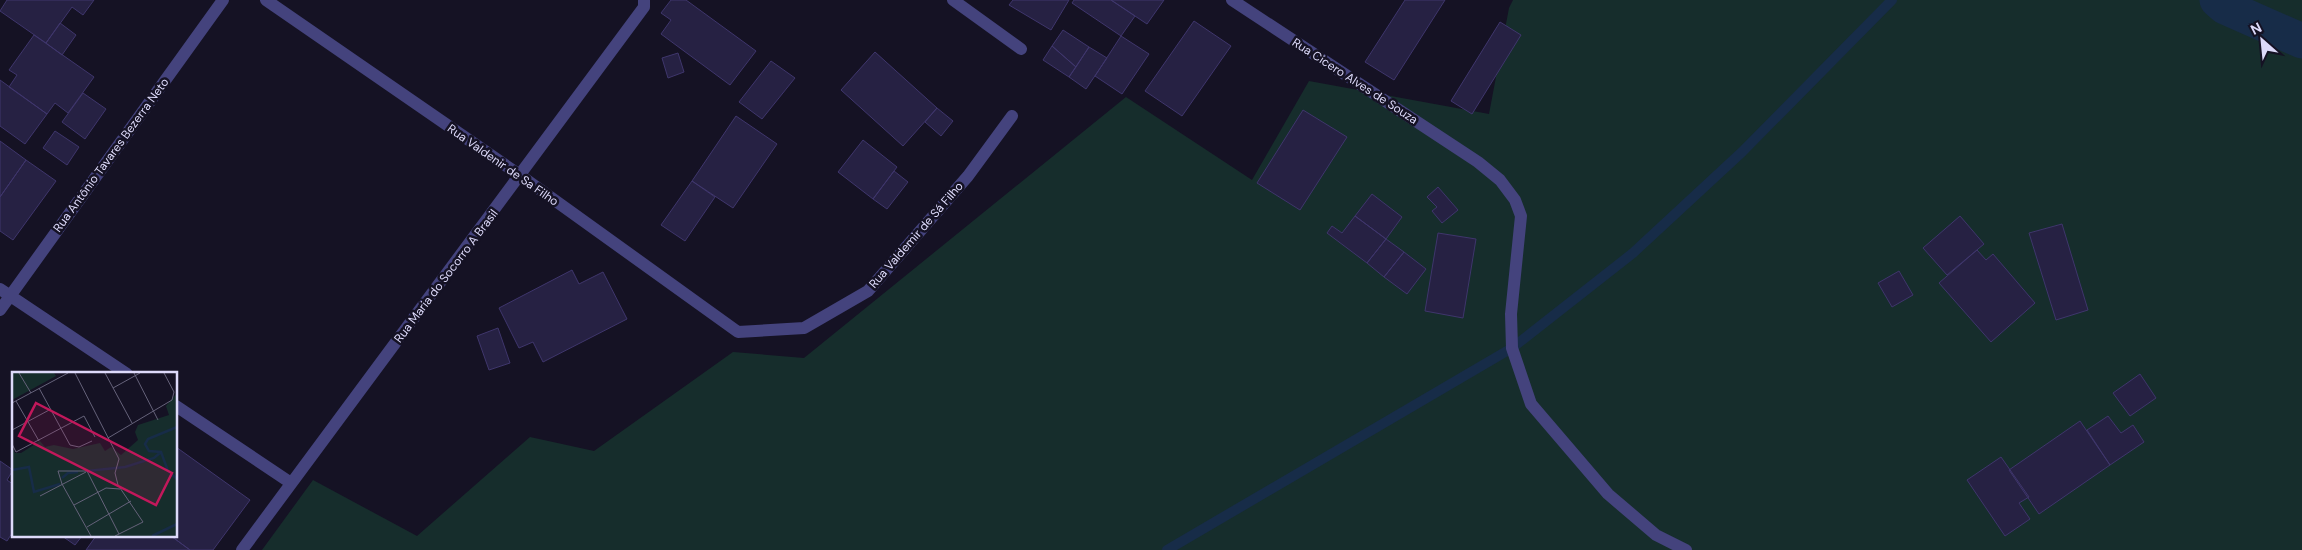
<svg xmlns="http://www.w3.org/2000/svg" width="2302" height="550" viewBox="0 0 2302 550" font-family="'DM Sans',sans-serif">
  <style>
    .green { fill: #162d2c }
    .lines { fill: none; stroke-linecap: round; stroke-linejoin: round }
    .stream { stroke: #172c48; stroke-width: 10 }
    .canal { stroke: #172c48; stroke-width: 35 }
    .building { fill: #262143; stroke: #3f366c }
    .street { stroke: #44437d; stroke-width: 12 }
    .labels { text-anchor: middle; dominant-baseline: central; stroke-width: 5; stroke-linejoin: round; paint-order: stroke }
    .street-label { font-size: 12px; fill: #dddafa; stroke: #151224 }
    .inset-river { fill: none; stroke: #172c48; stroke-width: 2.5 }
    .inset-road { fill: none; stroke: #65627a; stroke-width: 1 }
    .view { fill: #c2185b; fill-opacity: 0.15; stroke: #c2185b; stroke-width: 2.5 }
    .inset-edge { fill: none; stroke: #dddafa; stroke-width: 2.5 }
  </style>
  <rect width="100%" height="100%" fill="#151224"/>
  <!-- green -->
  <path class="green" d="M 1513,0 L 2302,0 L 2302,550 L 262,550 L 313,480 L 417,536 L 530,437 L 594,451 L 733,352 L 804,358 L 1126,97 L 1252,180 L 1309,81 L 1489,114 L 1509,8 Z"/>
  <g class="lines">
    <!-- stream -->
    <path class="stream" d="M 1167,550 L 1512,348 L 1633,253 L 1742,152 L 1892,0"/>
    <!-- canal -->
    <path class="canal" d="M 2217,0 L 2225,7 L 2302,41"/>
  </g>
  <!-- building -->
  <path class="building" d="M 7,0 L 94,0 L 83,15 L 72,7 L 46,43 L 0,11 Z
    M 671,0 L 686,0 L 756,51 L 730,85 L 661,34 L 671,20 L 661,13 Z
    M 1013,0 L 1069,0 L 1051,30 L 1009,5 Z
    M 1074,0 L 1111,0 L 1135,16 L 1121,36 L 1072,3 Z
    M 1111,0 L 1164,0 L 1147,24 Z
    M 1405,0 L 1445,0 L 1394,80 L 1365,62 Z
    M 1194,21 L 1231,46 L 1182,116 L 1145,91 Z
    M 1500,22 L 1521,35 L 1472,114 L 1451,101 Z
    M 60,23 L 76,35 L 62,55 L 46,43 Z
    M 1063,30 L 1089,47 L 1076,67 L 1052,46 Z
    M 34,35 L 94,77 L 68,113 L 55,103 L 47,114 L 9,87 L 17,75 L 9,70 Z
    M 1121,36 L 1149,54 L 1122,94 L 1095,76 Z
    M 1052,46 L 1076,67 L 1069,77 L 1043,60 Z
    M 1089,47 L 1107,58 L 1086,89 L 1069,77 Z
    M 875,52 L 937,108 L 903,146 L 841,90 Z
    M 678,53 L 684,72 L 668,78 L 662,58 Z
    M 771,61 L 795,78 L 762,119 L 739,102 Z
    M 0,80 L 47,114 L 25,144 L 0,126 Z
    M 83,93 L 106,109 L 85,139 L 62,122 Z
    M 937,108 L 953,121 L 941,136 L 925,122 Z
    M 1303,110 L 1347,137 L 1300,210 L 1257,183 Z
    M 736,116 L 777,144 L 733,208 L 692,181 Z
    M 55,131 L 79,147 L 67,165 L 43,148 Z
    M 863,140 L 897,167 L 873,199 L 838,172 Z
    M 0,141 L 26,160 L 0,197 Z
    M 26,160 L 56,181 L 13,240 L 0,231 L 0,197 Z
    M 894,171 L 908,182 L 887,209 L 873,199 Z
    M 692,181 L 715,197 L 685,241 L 661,225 Z
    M 1438,187 L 1458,210 L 1442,223 L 1432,211 L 1437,207 L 1427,197 Z
    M 1372,194 L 1402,217 L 1386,239 L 1355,216 Z
    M 1355,216 L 1386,239 L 1367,263 L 1327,233 L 1332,226 L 1342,233 Z
    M 1960,216 L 1984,244 L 1947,275 L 1923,248 Z
    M 2062,224 L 2088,310 L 2056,320 L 2029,233 Z
    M 1438,233 L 1476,239 L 1463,318 L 1425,311 Z
    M 1386,239 L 1404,252 L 1384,277 L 1367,263 Z
    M 1977,250 L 1986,260 L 1993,254 L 2035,303 L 1991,342 L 1939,283 Z
    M 1404,252 L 1426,269 L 1407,294 L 1384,277 Z
    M 572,270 L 579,284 L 603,272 L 627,319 L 543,362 L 533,342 L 519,348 L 499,308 Z
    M 1899,271 L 1913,295 L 1892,307 L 1878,283 Z
    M 498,328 L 510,363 L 489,370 L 477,336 Z
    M 2140,374 L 2156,398 L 2130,416 L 2113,393 Z
    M 2108,416 L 2121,433 L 2133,425 L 2144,442 L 2110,465 L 2087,430 Z
    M 2080,421 L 2110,465 L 2039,514 L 2009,470 Z
    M 176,447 L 250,500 L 213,550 L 190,550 L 171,536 L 176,536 Z
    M 2001,457 L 2029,497 L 2019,503 L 2030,519 L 2005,536 L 1967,480 Z
    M 0,461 L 13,470 L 7,480 L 14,485 L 14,530 L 7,541 L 0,537 Z
    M 62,536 L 82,536 L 75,545 Z
    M 96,536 L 171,536 L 190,550 L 86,550 Z"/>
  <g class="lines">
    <!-- street -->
    <path class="street" d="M 266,0 L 521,176 L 738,332 L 804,328 L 868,291 L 968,176 L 1012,116
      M 953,0 L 1021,49
      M 1232,0 L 1478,162 L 1500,180 L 1515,200 L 1521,216 L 1511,314 L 1512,348 L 1531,404 L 1608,494 L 1656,535 L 1686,550
      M 0,289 L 127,374
      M 0,310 L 223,0
      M 176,406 L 291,483
      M 242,550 L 644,7 L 644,0"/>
  </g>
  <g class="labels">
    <!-- street labels -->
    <g class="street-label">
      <text transform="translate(1355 81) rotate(33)">Rua Cicero Alves de Souza</text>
      <text transform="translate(111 155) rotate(-54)">Rua Antônio Tavares Bezerra Neto</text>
      <text transform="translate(503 165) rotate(35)">Rua Valdenir de Sa Filho</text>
      <text transform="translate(916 235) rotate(-49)">Rua Valdemir de Sá Filho</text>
      <text transform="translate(446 276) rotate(-53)">Rua Maria do Socorro A Brasil</text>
    </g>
  </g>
  <!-- overview -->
  <g transform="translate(12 372)">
    <rect width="165" height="165" fill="#151224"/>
    <path d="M 0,1 L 42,1 L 44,4 L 0,28 ZM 165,21 L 165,164 L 0,164 L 0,75 L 3,81 L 9,81 L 28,69 L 33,75 L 42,73 L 61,77 L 88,71 L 93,79 L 99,75 L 109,83 L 126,68 L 123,60 L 126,53 L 157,43 L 154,34 Z" fill="#162d2c"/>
    <path class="inset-river" d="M 165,55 L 136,67 L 133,72 L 137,79 L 149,80 L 156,99 L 165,107M 0,98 L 17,95 L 22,120 L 48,112M 75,99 L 113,95 L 142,86 L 149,80M 50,106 L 56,101 L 66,100M 140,164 L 165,152"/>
    <path class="inset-road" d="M 7,1 L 19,21M 63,1 L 107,87 L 103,101 L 106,113 L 131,150 L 103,164M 93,1 L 120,51M 122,1 L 146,48M 27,16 L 58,73 L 67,75 L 80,69M 101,16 L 128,1M 4,29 L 27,69M 0,31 L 56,1M 0,58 L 39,37M 96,66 L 160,28 L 162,20 L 152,1M 0,72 L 4,80 L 72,44 L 83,65M 75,99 L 46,99 L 50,112 L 79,164M 75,99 L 107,162M 28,124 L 74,100M 62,133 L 94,116 L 108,117M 75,155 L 119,129"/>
    <path class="view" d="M 24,31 L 160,101 L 144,133 L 7,64 Z"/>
    <rect width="165" height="165" class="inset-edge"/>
  </g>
  <!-- north arrow -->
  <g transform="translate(2262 40) rotate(333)" stroke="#151224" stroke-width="4" paint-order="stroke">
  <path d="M0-4L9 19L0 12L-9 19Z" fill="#dddafa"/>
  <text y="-8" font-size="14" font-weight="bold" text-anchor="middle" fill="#dddafa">N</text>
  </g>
</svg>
